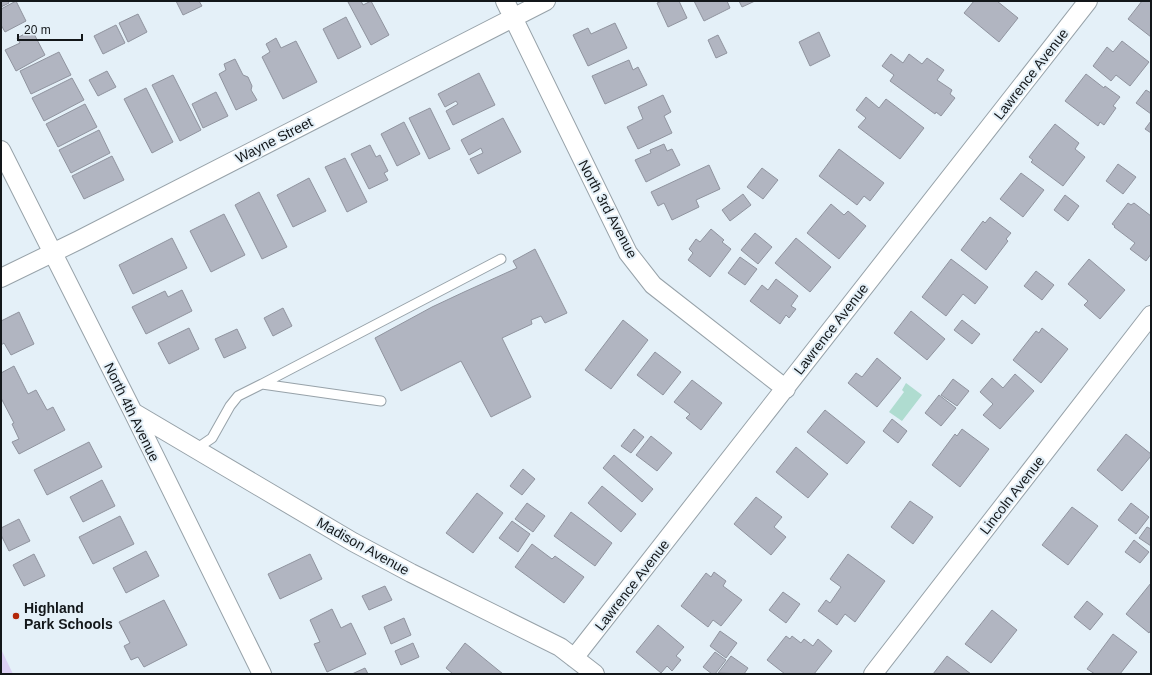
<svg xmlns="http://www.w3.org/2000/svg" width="1152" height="675" viewBox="0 0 1152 675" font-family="Helvetica,sans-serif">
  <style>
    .green { fill: #dcd1f5 }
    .water { fill: #afdcd0 }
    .building { fill: #b1b5c1; stroke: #90949f }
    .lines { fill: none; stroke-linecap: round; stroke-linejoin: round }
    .service-casing { stroke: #97a2a9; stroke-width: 11 }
    .minor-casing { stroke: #97a2a9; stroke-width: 20 }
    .service { stroke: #fff; stroke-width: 9 }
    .minor { stroke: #fff; stroke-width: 18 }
    .poi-dot { fill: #b32709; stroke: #e4f0f8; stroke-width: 1.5 }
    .labels { text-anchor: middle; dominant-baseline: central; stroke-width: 4; stroke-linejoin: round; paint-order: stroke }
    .street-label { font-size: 14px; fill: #13171a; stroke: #e4f0f8 }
    .poi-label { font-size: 14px; font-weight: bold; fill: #13171a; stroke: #e4f0f8; text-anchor: start }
  </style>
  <rect width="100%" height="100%" fill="#e4f0f8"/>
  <!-- green -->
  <path class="green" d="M 1,649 L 13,674 L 1,674 Z"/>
  <!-- water -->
  <path class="water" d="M 906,383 L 922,395 L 902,421 L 889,412 L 904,392 L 902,390 Z"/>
  <!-- building -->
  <path class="building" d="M 1,1 L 8,1 L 9,3 L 1,7 Z
    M 16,1 L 26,21 L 5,32 L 1,25 L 1,9 Z
    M 176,1 L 199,1 L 202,6 L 183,15 Z
    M 350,1 L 361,1 L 363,5 L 371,1 L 389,35 L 371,45 L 348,2 Z
    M 662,1 L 679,1 L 687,18 L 668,27 L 657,3 Z
    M 694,1 L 727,1 L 730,8 L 704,21 Z
    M 739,1 L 755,1 L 742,7 Z
    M 974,1 L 997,1 L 1018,18 L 999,42 L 964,13 Z
    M 1142,1 L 1151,1 L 1151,37 L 1128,19 Z
    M 138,14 L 147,32 L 128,42 L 119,23 Z
    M 346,17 L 361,47 L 338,59 L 323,29 Z
    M 615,23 L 627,48 L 588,66 L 573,35 L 588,28 L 591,34 Z
    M 116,25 L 125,43 L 103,54 L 94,36 Z
    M 32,30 L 45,55 L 16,71 L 5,50 L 20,43 L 17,38 Z
    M 819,32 L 830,56 L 810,66 L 799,42 Z
    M 718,35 L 727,53 L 716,58 L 708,40 Z
    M 276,38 L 281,48 L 296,41 L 317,82 L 283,99 L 262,57 L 270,52 L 266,44 Z
    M 1122,41 L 1149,62 L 1130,86 L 1116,75 L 1111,81 L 1093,66 L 1107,47 L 1113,52 Z
    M 59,52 L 71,75 L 31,94 L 20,71 Z
    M 891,54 L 903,63 L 909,54 L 922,64 L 927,58 L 944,70 L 937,80 L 952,90 L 950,94 L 955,98 L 941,116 L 936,112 L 935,114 L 890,81 L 894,75 L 882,66 Z
    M 235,59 L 243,75 L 248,77 L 252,86 L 251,90 L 257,100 L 236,110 L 219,74 L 226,70 L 224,64 Z
    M 629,60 L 633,70 L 638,67 L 647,85 L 605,104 L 592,76 Z
    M 107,71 L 116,87 L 98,96 L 89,80 Z
    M 479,73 L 495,105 L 453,125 L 446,111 L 458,104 L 456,101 L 445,107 L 438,94 Z
    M 1086,74 L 1104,88 L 1105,86 L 1120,97 L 1113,106 L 1116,108 L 1104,125 L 1100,122 L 1098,126 L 1065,101 Z
    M 173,75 L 201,130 L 180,141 L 152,85 Z
    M 72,78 L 84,100 L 44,121 L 32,98 Z
    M 146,88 L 173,142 L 152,153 L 124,99 Z
    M 1146,90 L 1151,93 L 1151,114 L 1136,103 Z
    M 216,92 L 228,116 L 203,128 L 192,104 Z
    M 663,95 L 671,112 L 664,116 L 672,133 L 638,149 L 627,127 L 643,119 L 638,107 Z
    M 866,97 L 879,108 L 886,99 L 924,128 L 900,159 L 858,127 L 866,118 L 856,110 Z
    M 85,104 L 97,127 L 58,147 L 46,124 Z
    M 430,108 L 450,149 L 429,159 L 409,118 Z
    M 503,118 L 521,152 L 478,174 L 470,159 L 483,153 L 481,148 L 469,155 L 461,140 Z
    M 1151,121 L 1151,133 L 1145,129 Z
    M 404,122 L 420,154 L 397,166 L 381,134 Z
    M 1055,124 L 1079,143 L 1075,149 L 1085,157 L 1063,186 L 1031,162 L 1033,160 L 1029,157 Z
    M 99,130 L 110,153 L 71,173 L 59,150 Z
    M 664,144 L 667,151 L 672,149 L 680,165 L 646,182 L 635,160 L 651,153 L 650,150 Z
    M 370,145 L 376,157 L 380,155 L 388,171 L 384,173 L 388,180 L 369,189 L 351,154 Z
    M 839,149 L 884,183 L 870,201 L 864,196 L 857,205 L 819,176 Z
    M 112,156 L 124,180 L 84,199 L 72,176 Z
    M 345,158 L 367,202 L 347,212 L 325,167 Z
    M 1118,164 L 1136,177 L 1123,194 L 1106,181 Z
    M 709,165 L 720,189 L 696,200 L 699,207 L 672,220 L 664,203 L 658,206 L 651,192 Z
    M 762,168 L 778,180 L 763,199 L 747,187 Z
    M 1021,173 L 1044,190 L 1023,217 L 1000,199 Z
    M 309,178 L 326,211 L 293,227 L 277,195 Z
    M 259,192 L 287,247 L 262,259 L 235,205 Z
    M 743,194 L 751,205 L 730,221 L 722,210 Z
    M 1065,195 L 1079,206 L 1068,221 L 1054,210 Z
    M 1128,203 L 1131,205 L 1134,203 L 1151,216 L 1151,254 L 1146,261 L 1130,249 L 1135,243 L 1114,227 L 1115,226 L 1112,224 Z
    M 831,204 L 844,215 L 848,211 L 866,226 L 839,259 L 807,233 Z
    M 224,214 L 245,255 L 211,272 L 190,231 Z
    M 990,217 L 1011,233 L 1006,239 L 1008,241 L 986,270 L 961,250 L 983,221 L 985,223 Z
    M 711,229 L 724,240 L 722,242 L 731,249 L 710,277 L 688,260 L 693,253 L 689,249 L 696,239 L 700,242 Z
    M 755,233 L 772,247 L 758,264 L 741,250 Z
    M 172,238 L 187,268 L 133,294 L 119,265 Z
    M 796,238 L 831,267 L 810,292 L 775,263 Z
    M 535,249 L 567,313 L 545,323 L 541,316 L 531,320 L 532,324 L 502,338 L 531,397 L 491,417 L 461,361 L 401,391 L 375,338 L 432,307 L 464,292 L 517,268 L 513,261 Z
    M 740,257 L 757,269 L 745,285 L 728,273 Z
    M 951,259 L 988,287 L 975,304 L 963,294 L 946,316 L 922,297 Z
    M 1089,259 L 1125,290 L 1100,319 L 1084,305 L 1088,301 L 1068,284 Z
    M 1036,271 L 1054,285 L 1042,300 L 1024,286 Z
    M 776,279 L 798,296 L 791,306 L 796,309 L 789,318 L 786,315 L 780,324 L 750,301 L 762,285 L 768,290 Z
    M 182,290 L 192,311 L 146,334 L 132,307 L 165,291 L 168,297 Z
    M 283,308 L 292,326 L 273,336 L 264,318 Z
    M 911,311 L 945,339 L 927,360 L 894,333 Z
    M 19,312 L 34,344 L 11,355 L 4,343 L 1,345 L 1,321 Z
    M 623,320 L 648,340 L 611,389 L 585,370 Z
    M 962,320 L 980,334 L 972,344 L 954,330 Z
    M 189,328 L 199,349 L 169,364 L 158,343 Z
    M 1042,328 L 1068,349 L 1041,383 L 1013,360 L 1036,331 L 1039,333 Z
    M 237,329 L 246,348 L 224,358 L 215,339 Z
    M 655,352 L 681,372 L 663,395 L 637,375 Z
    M 877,358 L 901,378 L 877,407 L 848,383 L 856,373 L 862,377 Z
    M 14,366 L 28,394 L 36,390 L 47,410 L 53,407 L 65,430 L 19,454 L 12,442 L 19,439 L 12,424 L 14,423 L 1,398 L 1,373 Z
    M 1015,374 L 1034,391 L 1000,429 L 983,415 L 993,404 L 980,392 L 992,378 L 1003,388 Z
    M 953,379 L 969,391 L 957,406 L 941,395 Z
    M 692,380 L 722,403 L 701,430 L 686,418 L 690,414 L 674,402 Z
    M 939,395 L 956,408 L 941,426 L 925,413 Z
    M 825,410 L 865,442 L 847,464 L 807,432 Z
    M 892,419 L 907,431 L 898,443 L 883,431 Z
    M 634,429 L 644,437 L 631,453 L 621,446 Z
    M 962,429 L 989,449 L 960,487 L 932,465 L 955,434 L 957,436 Z
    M 1126,434 L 1151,454 L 1151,456 L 1122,491 L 1097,470 Z
    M 651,436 L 672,453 L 657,471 L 636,455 Z
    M 89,442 L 102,467 L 47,495 L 34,470 Z
    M 796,447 L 828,474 L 808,498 L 776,472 Z
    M 614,455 L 653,489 L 642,502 L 603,468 Z
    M 523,469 L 535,479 L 522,495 L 510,486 Z
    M 102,480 L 115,506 L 83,522 L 70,497 Z
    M 602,486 L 636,514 L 621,532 L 588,503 Z
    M 477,493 L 503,513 L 473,553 L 446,533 Z
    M 756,497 L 782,517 L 774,527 L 786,537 L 771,555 L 734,524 Z
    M 910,501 L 933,517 L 913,544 L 891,527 Z
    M 527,503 L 545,516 L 533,532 L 515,519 Z
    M 1131,503 L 1149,517 L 1136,534 L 1118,520 Z
    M 1072,507 L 1098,526 L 1068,565 L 1042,545 Z
    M 571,512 L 612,543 L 595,566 L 554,536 Z
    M 120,516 L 134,544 L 93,564 L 79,537 Z
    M 19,519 L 30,541 L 9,551 L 1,535 L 1,528 Z
    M 512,521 L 530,534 L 518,552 L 499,538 Z
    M 1147,527 L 1151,529 L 1151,546 L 1139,538 Z
    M 1134,540 L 1149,552 L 1140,563 L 1125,552 Z
    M 532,544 L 552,559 L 555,556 L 584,577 L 564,603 L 515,567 Z
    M 146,551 L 159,576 L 126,593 L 113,568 Z
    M 34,554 L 45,576 L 24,586 L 13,565 Z
    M 310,554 L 322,579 L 280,599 L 268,574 Z
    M 848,554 L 885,581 L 855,622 L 845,614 L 837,625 L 818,611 L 826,600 L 830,603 L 841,587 L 830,579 Z
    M 714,572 L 726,581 L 723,586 L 742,600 L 721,626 L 713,620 L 708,627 L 681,606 L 706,573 L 711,577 Z
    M 1151,583 L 1151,630 L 1149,633 L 1126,614 Z
    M 385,586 L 392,600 L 369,610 L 362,596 Z
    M 783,592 L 800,604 L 786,623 L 769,610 Z
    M 164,600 L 187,645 L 144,667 L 138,657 L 131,660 L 124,646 L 130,643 L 119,622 Z
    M 1087,601 L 1103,614 L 1090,630 L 1074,617 Z
    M 332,609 L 341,628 L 351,623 L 366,654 L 327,672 L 314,644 L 320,642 L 310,620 Z
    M 992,610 L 1017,630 L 991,663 L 965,644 Z
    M 404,618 L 411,635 L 391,644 L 384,627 Z
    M 658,625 L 684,647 L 676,656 L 681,660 L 672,671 L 667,666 L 661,673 L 636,652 Z
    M 720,631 L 737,643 L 726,658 L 710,646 Z
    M 1113,634 L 1137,652 L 1120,674 L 1095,674 L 1087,669 Z
    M 786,636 L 790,639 L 792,636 L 801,643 L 804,639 L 813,646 L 818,639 L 832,651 L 814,674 L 785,674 L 767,660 Z
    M 413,643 L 419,657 L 401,665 L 395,651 Z
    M 465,643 L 503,674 L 453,674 L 446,668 Z
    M 715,652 L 726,660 L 715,674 L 712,674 L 703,667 Z
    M 731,656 L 748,668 L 744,674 L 718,673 Z
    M 947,656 L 971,674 L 933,674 Z
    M 365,668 L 368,674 L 352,674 Z"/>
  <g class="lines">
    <!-- service casing -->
    <g class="service-casing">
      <path id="service" d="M 262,384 L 501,259
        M 196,449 L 212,438 L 230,406 L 238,396 L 262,384 L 381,401"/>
    </g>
    <!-- minor casing -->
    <g class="minor-casing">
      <path id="minor" d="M 505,1 L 628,253 L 653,285 L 786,389
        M 1,150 L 133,412 L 262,674
        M 1,278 L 79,240 L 546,1
        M 133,412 L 353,542 L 411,573 L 560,647 L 595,674
        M 574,658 L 1088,1
        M 873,674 L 1151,315"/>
    </g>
    <!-- service -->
    <use href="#service" class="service"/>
    <!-- minor -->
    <use href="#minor" class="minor"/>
  </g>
  <!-- markers -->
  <circle class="poi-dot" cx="16" cy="616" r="4"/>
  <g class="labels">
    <!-- street labels -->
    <g class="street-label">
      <text transform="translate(1031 74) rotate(-52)">Lawrence Avenue</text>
      <text transform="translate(274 140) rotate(-27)">Wayne Street</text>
      <text transform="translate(608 209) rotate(62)">North 3rd Avenue</text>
      <text transform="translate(831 329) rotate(-52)">Lawrence Avenue</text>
      <text transform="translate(132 412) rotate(64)">North 4th Avenue</text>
      <text transform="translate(1012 495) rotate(-52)">Lincoln Avenue</text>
      <text transform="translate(363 546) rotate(29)">Madison Avenue</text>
      <text transform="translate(632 585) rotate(-52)">Lawrence Avenue</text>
    </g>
    <!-- poi labels -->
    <g class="poi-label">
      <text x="24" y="608">Highland<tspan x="24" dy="16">Park Schools</tspan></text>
    </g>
  </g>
  <!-- border -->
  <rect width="1152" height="675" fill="none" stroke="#13171a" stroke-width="4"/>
  <!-- scale -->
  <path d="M18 34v6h64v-6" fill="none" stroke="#13171a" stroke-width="2"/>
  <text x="24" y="34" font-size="12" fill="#13171a" stroke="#e4f0f8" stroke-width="3" paint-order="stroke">20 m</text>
</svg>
